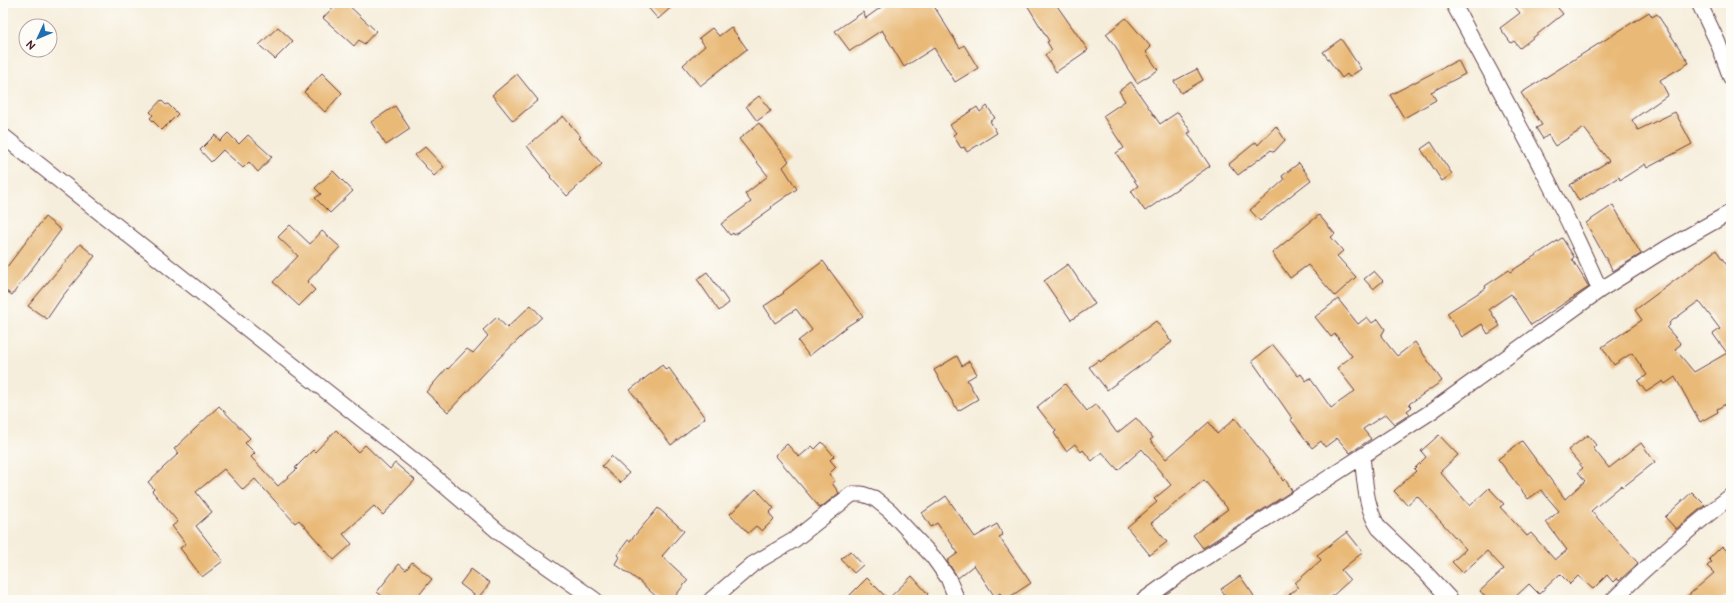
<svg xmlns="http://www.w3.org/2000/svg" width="1734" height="603" viewBox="0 0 1734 603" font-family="'Balsamiq Sans',sans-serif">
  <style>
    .building { fill: #e9b977; fill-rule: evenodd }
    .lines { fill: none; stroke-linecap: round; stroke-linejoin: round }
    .street-casing { stroke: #643e46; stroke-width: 17 }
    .street { stroke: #fff; stroke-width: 15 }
  </style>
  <rect width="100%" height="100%" fill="#fdfcf7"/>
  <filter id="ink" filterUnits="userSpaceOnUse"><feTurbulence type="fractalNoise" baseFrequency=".025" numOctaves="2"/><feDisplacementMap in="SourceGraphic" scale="8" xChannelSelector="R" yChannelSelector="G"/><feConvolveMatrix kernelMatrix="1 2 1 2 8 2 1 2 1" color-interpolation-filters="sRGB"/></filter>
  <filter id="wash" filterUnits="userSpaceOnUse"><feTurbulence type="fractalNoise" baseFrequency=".012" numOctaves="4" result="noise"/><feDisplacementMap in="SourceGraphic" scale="16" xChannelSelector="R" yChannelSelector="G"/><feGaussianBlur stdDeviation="0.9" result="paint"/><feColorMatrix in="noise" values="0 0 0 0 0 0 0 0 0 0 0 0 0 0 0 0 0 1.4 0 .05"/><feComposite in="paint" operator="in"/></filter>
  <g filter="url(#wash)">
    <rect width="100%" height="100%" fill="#f6eedc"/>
    <g id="blocks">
      <!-- building -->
      <path class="building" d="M 337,3 L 346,3 L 376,31 L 364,44 L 359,40 L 354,46 L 323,18 Z
        M 644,3 L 676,3 L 658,19 Z
        M 887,3 L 932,3 L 960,48 L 964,45 L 978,68 L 955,82 L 934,48 L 904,67 L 882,30 L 850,51 L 835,31 L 863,12 L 866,18 Z
        M 1026,3 L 1055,3 L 1088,50 L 1056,72 L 1045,55 L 1052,50 L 1047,42 L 1049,41 Z
        M 1512,3 L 1554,3 L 1563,14 L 1520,48 L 1514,41 L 1511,43 L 1500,28 L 1520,13 Z
        M 1649,12 L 1652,17 L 1657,14 L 1689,63 L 1660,80 L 1668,95 L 1632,120 L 1638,130 L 1675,112 L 1692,144 L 1647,168 L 1645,164 L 1620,180 L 1619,177 L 1579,201 L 1570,185 L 1609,161 L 1584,128 L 1555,146 L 1548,135 L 1543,139 L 1536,128 L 1542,125 L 1521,93 Z
        M 1126,18 L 1151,47 L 1146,52 L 1158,70 L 1137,83 L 1124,63 L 1116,47 L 1106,34 Z
        M 278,27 L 293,41 L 275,59 L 259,45 Z
        M 731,27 L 747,49 L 700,86 L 683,65 L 705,46 L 699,38 L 712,28 L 719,36 Z
        M 1341,39 L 1361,69 L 1349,77 L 1347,74 L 1342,78 L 1323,52 Z
        M 1458,60 L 1465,74 L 1431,92 L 1436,100 L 1404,118 L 1390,95 Z
        M 1197,69 L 1203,80 L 1181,93 L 1174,81 Z
        M 322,73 L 342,93 L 325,112 L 304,92 Z
        M 517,74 L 538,100 L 513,121 L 492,95 Z
        M 1131,82 L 1160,124 L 1178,112 L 1191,132 L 1188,133 L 1210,166 L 1145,211 L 1131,191 L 1138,186 L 1116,153 L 1124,148 L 1103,116 L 1125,101 L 1119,91 Z
        M 759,96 L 771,111 L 757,121 L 746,106 Z
        M 161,100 L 166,105 L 168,104 L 178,114 L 162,130 L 150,118 L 153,115 L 150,112 Z
        M 395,106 L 410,129 L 386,145 L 371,122 Z
        M 987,106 L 995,118 L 990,121 L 997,133 L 967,152 L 964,147 L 961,148 L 953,135 L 956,133 L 950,125 L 977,107 L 980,112 Z
        M 563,116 L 581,137 L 579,138 L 602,164 L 567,196 L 550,177 L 551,176 L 527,146 Z
        M 759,123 L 789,161 L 783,167 L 797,189 L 771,207 L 772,208 L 734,235 L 733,233 L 730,235 L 721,224 L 751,202 L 745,194 L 768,176 L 739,139 Z
        M 1276,126 L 1285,140 L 1274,152 L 1271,150 L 1238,175 L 1229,164 L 1256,142 L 1258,145 Z
        M 228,133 L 239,144 L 248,135 L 272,157 L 258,172 L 249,162 L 243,168 L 223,150 L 211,162 L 200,150 L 215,135 L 220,141 Z
        M 1431,142 L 1452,174 L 1442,181 L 1421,149 Z
        M 425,147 L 444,167 L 434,176 L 415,155 Z
        M 1299,163 L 1311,180 L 1294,193 L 1260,221 L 1250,210 L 1284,180 L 1282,176 Z
        M 333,171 L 353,191 L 330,213 L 315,198 L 321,194 L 315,188 Z
        M 1613,205 L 1641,254 L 1613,271 L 1586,223 Z
        M 1319,215 L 1335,234 L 1331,237 L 1343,251 L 1337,256 L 1356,277 L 1335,296 L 1308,265 L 1290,278 L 1272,253 Z
        M 45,217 L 61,230 L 12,295 L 3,289 L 3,272 Z
        M 290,225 L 310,244 L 322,231 L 340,247 L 307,282 L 315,290 L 299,306 L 273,282 L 298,256 L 278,237 Z
        M 1562,238 L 1574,257 L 1572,259 L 1589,287 L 1531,325 L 1511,294 L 1489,309 L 1500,326 L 1488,334 L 1482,324 L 1462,337 L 1447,313 L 1486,288 L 1485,286 L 1509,270 L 1510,272 Z
        M 80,244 L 95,256 L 62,297 L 47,319 L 28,306 Z
        M 1716,250 L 1731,271 L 1731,401 L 1717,409 L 1718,412 L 1700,422 L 1675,377 L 1665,384 L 1663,381 L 1646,392 L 1638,381 L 1647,375 L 1632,353 L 1614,365 L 1602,347 L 1642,320 L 1635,310 ZM 1699,301 L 1720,329 L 1713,334 L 1727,353 L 1694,372 L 1675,349 L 1681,344 L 1667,328 L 1670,325 L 1669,323 Z
        M 823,261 L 863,316 L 846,327 L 809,356 L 798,341 L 812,330 L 796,309 L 775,323 L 764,306 L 784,293 L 783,292 Z
        M 1068,264 L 1095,304 L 1071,320 L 1044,281 Z
        M 1374,271 L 1383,281 L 1373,289 L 1364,279 Z
        M 707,272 L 729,303 L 719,311 L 697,279 Z
        M 1338,299 L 1358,324 L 1367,317 L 1372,323 L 1378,319 L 1385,329 L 1381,336 L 1397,356 L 1415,342 L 1442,381 L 1409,404 L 1412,407 L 1407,411 L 1410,414 L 1395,424 L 1386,414 L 1363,429 L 1371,439 L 1350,453 L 1337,438 L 1325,447 L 1321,441 L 1312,448 L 1291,420 L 1292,418 L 1252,361 L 1273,345 L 1298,376 L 1301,374 L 1306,381 L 1310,378 L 1331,408 L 1355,391 L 1337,368 L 1352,356 L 1335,334 L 1331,337 L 1315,317 Z
        M 531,305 L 542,317 L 496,361 L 448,412 L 426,392 L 447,368 L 448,369 L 467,349 L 473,353 L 488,336 L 483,330 L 497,317 L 507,328 Z
        M 1156,321 L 1172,342 L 1107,390 L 1089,367 L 1099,360 L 1100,362 Z
        M 957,356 L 962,366 L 969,361 L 977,374 L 967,380 L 978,399 L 958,411 L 934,370 Z
        M 662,365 L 666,370 L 669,368 L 705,418 L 671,445 L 630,390 Z
        M 1065,384 L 1087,411 L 1096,404 L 1117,433 L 1136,418 L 1153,438 L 1150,440 L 1166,459 L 1209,422 L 1217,434 L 1235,418 L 1278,472 L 1283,481 L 1285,479 L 1292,491 L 1203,548 L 1193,535 L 1228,509 L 1204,480 L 1151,523 L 1167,542 L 1150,555 L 1127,527 L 1157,502 L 1154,499 L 1171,485 L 1142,449 L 1118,470 L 1102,452 L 1092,461 L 1083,450 L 1081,452 L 1075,444 L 1066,451 L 1054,433 L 1056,431 L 1037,407 Z
        M 219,406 L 250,438 L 245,443 L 255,453 L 251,457 L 278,486 L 297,469 L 295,468 L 313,450 L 315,452 L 336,430 L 358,452 L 365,445 L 390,469 L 395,463 L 415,480 L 383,515 L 374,506 L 343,534 L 352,544 L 334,560 L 299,520 L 295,523 L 255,479 L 243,490 L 224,469 L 196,492 L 212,512 L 196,526 L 223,561 L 202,577 L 180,548 L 186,544 L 172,526 L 178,522 L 152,491 L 154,489 L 148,482 L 179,453 L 174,449 Z
        M 1439,435 L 1458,455 L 1440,472 L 1470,506 L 1489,488 L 1504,504 L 1500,507 L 1527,536 L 1531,533 L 1555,560 L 1567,550 L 1546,522 L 1559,511 L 1541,490 L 1528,499 L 1498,459 L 1522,441 L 1565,499 L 1585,481 L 1578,472 L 1583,468 L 1568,450 L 1588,435 L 1596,445 L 1593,448 L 1609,468 L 1641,443 L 1655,462 L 1623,487 L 1622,485 L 1591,511 L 1638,563 L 1619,581 L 1617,578 L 1613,582 L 1607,575 L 1593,589 L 1578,576 L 1570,584 L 1560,574 L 1539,594 L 1529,584 L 1512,600 L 1488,600 L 1480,591 L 1504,569 L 1487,551 L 1463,573 L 1452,562 L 1466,549 L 1417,496 L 1407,505 L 1394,491 L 1416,471 L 1414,469 L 1426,457 L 1421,451 Z
        M 822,442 L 834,456 L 830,460 L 836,467 L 829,474 L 835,481 L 832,483 L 839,493 L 820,508 L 775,455 L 787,444 L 799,457 L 812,446 L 815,449 Z
        M 611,456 L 629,473 L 620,483 L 602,466 Z
        M 756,489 L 774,508 L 769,513 L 774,519 L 762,531 L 756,526 L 748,533 L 730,514 Z
        M 1692,492 L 1705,505 L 1676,529 L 1665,517 Z
        M 946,496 L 975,537 L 997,524 L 1003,535 L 999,537 L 1031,583 L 1005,600 L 1000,593 L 995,597 L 974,565 L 958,578 L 947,561 L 958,553 L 937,523 L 931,527 L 922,513 Z
        M 658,508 L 684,531 L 662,556 L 688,580 L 672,600 L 660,600 L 639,581 L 615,564 L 619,557 L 617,555 L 628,540 L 630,541 Z
        M 1347,532 L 1363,552 L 1341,570 L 1350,580 L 1328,600 L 1283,600 L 1298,587 L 1295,583 L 1321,560 L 1317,555 Z
        M 1722,546 L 1731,555 L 1731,592 L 1722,600 L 1683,600 L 1714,573 L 1707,566 L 1712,562 L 1709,559 Z
        M 850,551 L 863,565 L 854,573 L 841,559 Z
        M 412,562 L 432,579 L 415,600 L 387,600 L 377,592 L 399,564 L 406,570 Z
        M 471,569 L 490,583 L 478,598 L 460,584 Z
        M 912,576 L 928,594 L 922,600 L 845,600 L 867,578 L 888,599 Z
        M 1240,576 L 1252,593 L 1256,600 L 1228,600 L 1221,589 Z"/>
    </g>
  </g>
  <g filter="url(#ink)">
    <use href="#blocks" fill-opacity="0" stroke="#643e46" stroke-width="1"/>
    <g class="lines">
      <!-- street casing -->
      <g class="street-casing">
        <path id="street" d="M 1453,3 C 1504,98 1557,191 1600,290
          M 1699,3 L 1718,43 L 1731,78
          M 3,136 L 431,474 L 500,533 L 595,600
          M 1362,456 C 1365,480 1365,507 1379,528 L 1423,570 L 1451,600
          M 711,600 L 753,564 L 794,540 L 852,494 L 862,494 L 874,498 L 890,511 L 933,557 L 948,578 L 957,600
          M 1144,600 L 1180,574 L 1432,411 L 1600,290 L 1667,248 L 1731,212
          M 1613,600 C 1650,563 1690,528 1731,496"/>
      </g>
      <!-- street -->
      <use href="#street" class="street"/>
    </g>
  </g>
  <!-- margin -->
  <rect width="1734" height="603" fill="none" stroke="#fdfcf7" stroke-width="16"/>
  <!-- north arrow -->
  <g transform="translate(38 38) rotate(226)"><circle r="19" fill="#fdfcf7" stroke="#b5a4a5"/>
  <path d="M0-3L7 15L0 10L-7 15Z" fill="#1f6fb2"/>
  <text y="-6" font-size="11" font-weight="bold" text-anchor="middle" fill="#4a1f2b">N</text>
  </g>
</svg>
